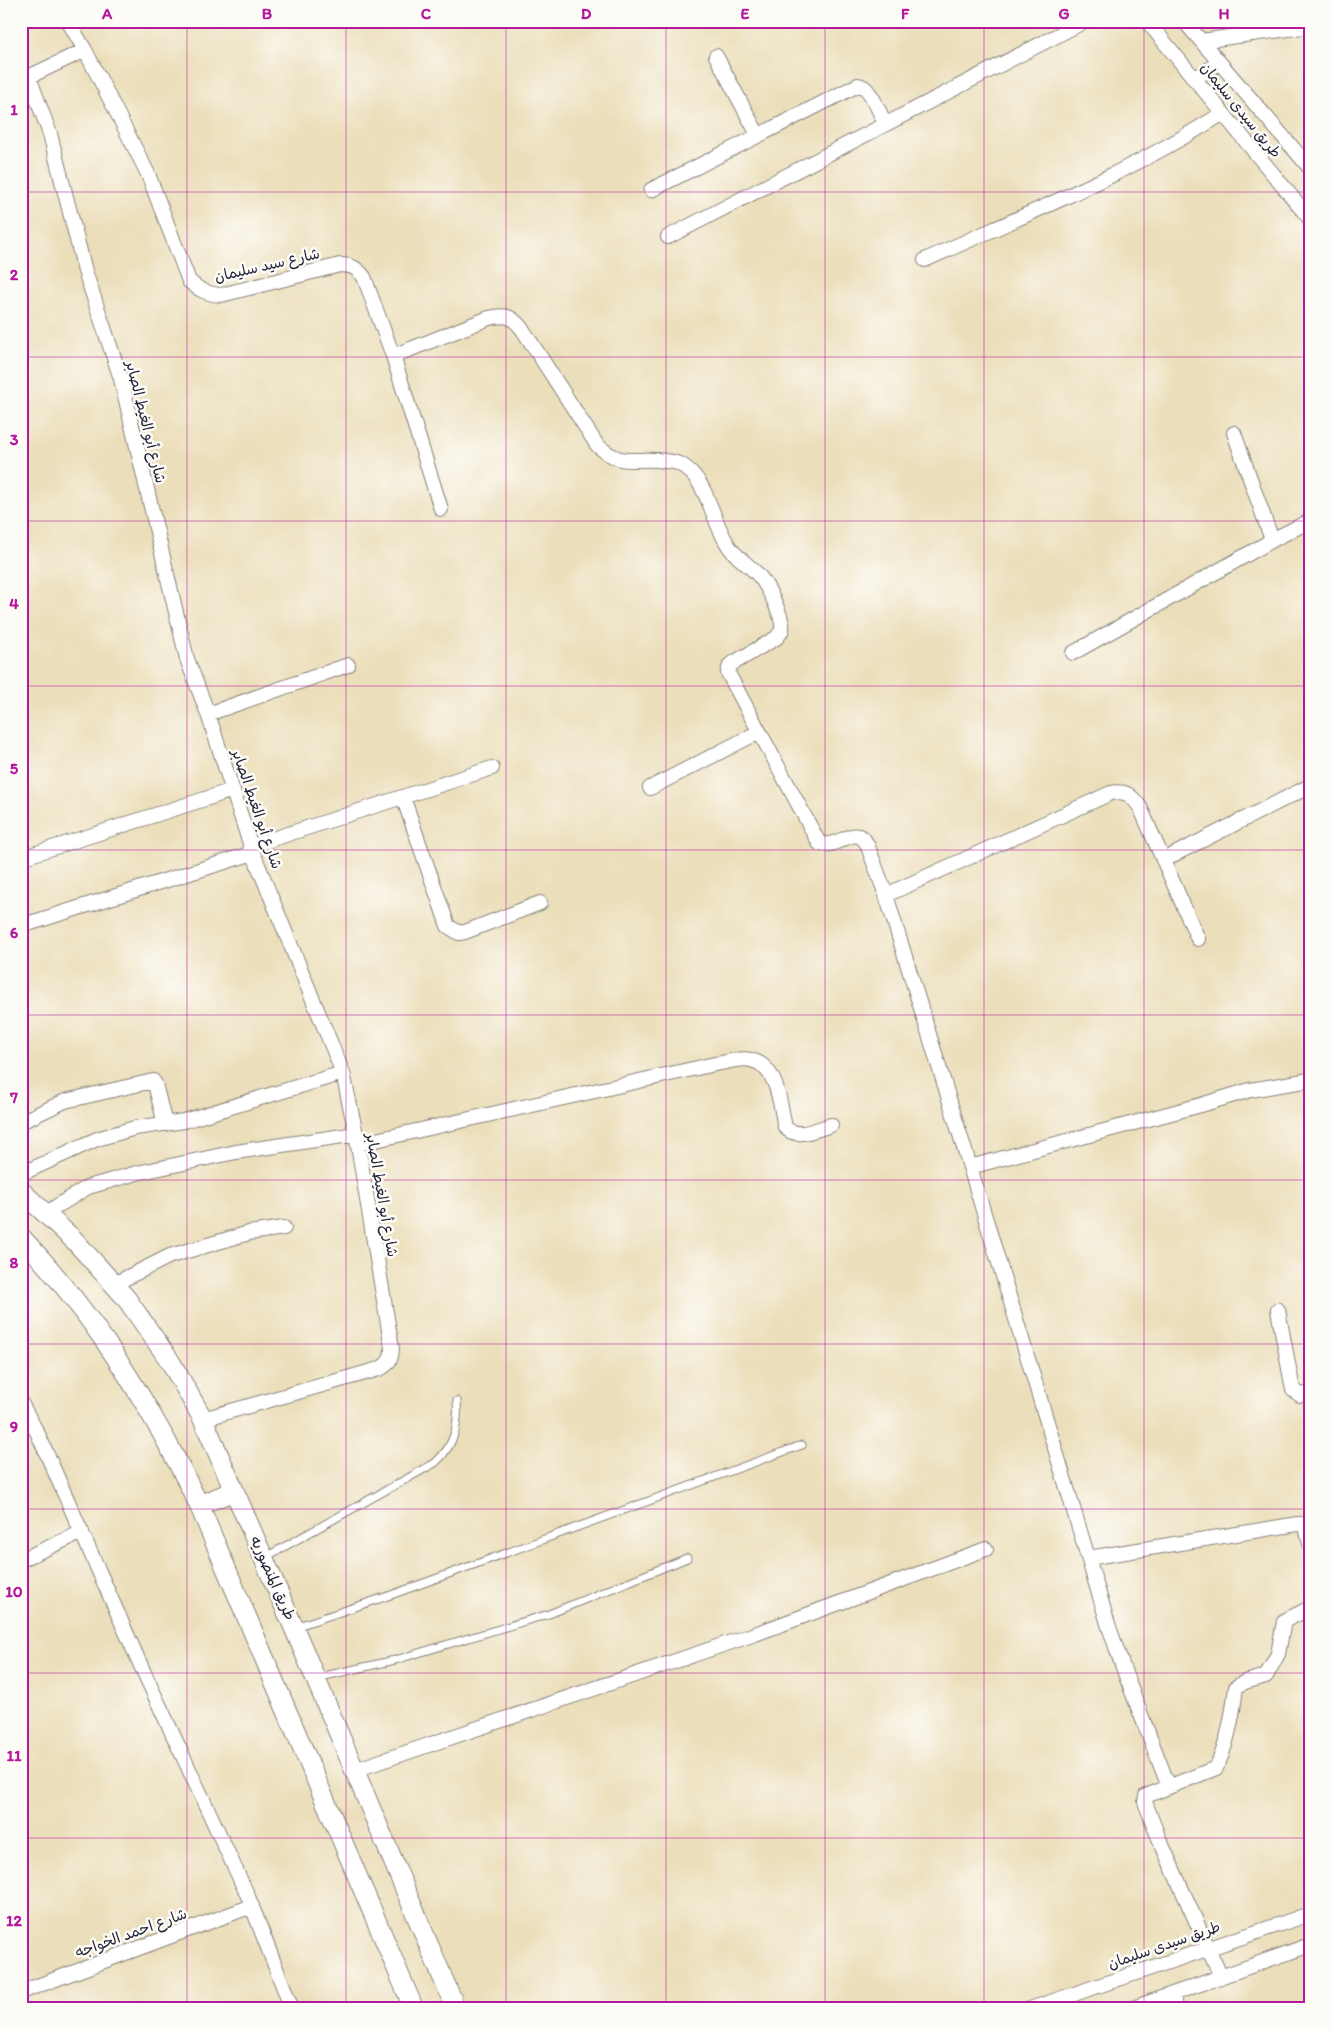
<svg xmlns="http://www.w3.org/2000/svg" width="1331" height="2030" viewBox="0 0 1331 2030" font-family="Itim,'Playpen Sans Arabic',sans-serif">
  <style>
    .lines { fill: none; stroke-linecap: round; stroke-linejoin: round }
    .lane-casing { stroke: #86807a; stroke-width: 9 }
    .street-casing { stroke: #86807a; stroke-width: 16 }
    .secondary-casing { stroke: #86807a; stroke-width: 21 }
    .lane { stroke: #fff; stroke-width: 7 }
    .street { stroke: #fff; stroke-width: 14 }
    .secondary { stroke: #fff; stroke-width: 19 }
    .grid { fill: none; stroke: #b5179e; stroke-width: 1; stroke-opacity: 0.55 }
    .labels { text-anchor: middle; dominant-baseline: central; stroke-width: 5; stroke-linejoin: round; paint-order: stroke }
    .street-label { font-size: 15px; fill: #22223b; stroke: #fdfcf7 }
    .neatline { fill: none; stroke: #b5179e; stroke-width: 2 }
    .grid-label { font-size: 16px; text-anchor: middle; font-weight: bold; fill: #b5179e }
  </style>
  <rect width="100%" height="100%" fill="#fdfcf7"/>
  <filter id="ink" filterUnits="userSpaceOnUse"><feTurbulence type="fractalNoise" baseFrequency=".02" numOctaves="2"/><feDisplacementMap in="SourceGraphic" scale="10" xChannelSelector="R" yChannelSelector="G"/><feConvolveMatrix kernelMatrix="1 2 1 2 8 2 1 2 1" color-interpolation-filters="sRGB"/></filter>
  <filter id="wash" filterUnits="userSpaceOnUse"><feTurbulence type="fractalNoise" baseFrequency=".0096" numOctaves="4" result="noise"/><feDisplacementMap in="SourceGraphic" scale="20" xChannelSelector="R" yChannelSelector="G"/><feGaussianBlur stdDeviation="1.12" result="paint"/><feColorMatrix in="noise" values="0 0 0 0 0 0 0 0 0 0 0 0 0 0 0 0 0 1.4 0 .05"/><feComposite in="paint" operator="in"/></filter>
  <g filter="url(#wash)">
    <rect width="100%" height="100%" fill="#ebdeba"/>
  </g>
  <g filter="url(#ink)">
    <g class="lines">
      <!-- lane casing -->
      <g class="lane-casing">
        <path id="lane" d="M 264,1558 L 435,1463 C 454,1446 459,1426 457,1401
          M 295,1627 L 391,1595 L 802,1445
          M 316,1678 L 395,1660 L 549,1614 L 687,1558"/>
      </g>
      <!-- street casing -->
      <g class="street-casing">
        <path id="street" d="M 68,21 L 85,50 L 148,174 L 189,281 C 199,290 207,294 221,295 L 340,265 C 352,265 357,268 364,277 L 393,356 L 441,509
          M 1147,21 L 1310,219
          M 1184,21 L 1310,168
          M 1201,41 L 1310,26
          M 716,56 L 758,135
          M 29,77 L 50,134 L 85,271 L 121,379 L 187,659 L 208,714 L 253,853 L 343,1073 L 356,1134 L 392,1348 C 392,1358 389,1365 379,1369 L 203,1419
          M 1194,79 L 1219,63
          M 22,80 L 85,50
          M 651,190 L 858,85 C 870,85 880,114 885,124
          M 668,237 L 1085,21
          M 925,260 C 1026,214 1130,173 1223,113
          M 393,356 L 489,318 C 507,314 512,316 523,330 L 597,445 C 624,469 634,456 665,461 C 670,461 675,462 680,464 C 708,479 711,519 728,545 C 736,558 750,565 760,577 C 767,585 784,618 782,629 C 781,633 779,635 776,638 L 730,665 L 728,673 L 819,843 C 837,851 855,822 867,844 L 886,895 L 970,1167 L 1109,1627 L 1126,1676 L 1169,1787
          M 1234,433 L 1272,540
          M 1073,653 L 1278,537 L 1310,521
          M 208,714 L 348,665
          M 650,788 L 759,732
          M 403,797 L 448,926 L 459,933 L 465,932 L 540,903
          M 251,846 L 492,768
          M 21,858 L 233,790
          M 1163,860 L 1310,786
          M 886,895 L 1111,793 C 1126,790 1131,795 1140,807 L 1198,939
          M 21,926 L 253,853
          M 21,1122 L 65,1101 L 153,1081 L 155,1084 L 165,1124
          M 358,1144 L 715,1064 C 726,1063 741,1057 751,1060 C 778,1066 780,1105 785,1127 C 796,1140 817,1129 831,1125
          M 970,1167 L 1201,1105 L 1250,1090 L 1310,1080
          M 21,1174 L 97,1139 L 135,1128 L 184,1121 L 343,1073
          M 46,1213 L 88,1187 L 137,1173 L 236,1152 L 356,1134
          M 114,1284 L 170,1256 L 249,1233 L 284,1228
          M 1278,1310 L 1293,1390 L 1300,1395 L 1310,1393
          M 21,1403 L 38,1434 L 141,1666 L 247,1894 L 292,2009
          M 1088,1558 L 1298,1524 L 1302,1524 L 1306,1527 L 1310,1544
          M 21,1560 L 82,1532
          M 355,1770 L 755,1634 L 986,1549
          M 1221,1977 L 1158,1836 L 1145,1802 L 1146,1796 L 1216,1768 C 1228,1744 1233,1714 1236,1687 L 1245,1682 L 1266,1676 L 1278,1654 L 1284,1621 L 1310,1608
          M 21,1992 L 252,1906
          M 1173,1994 L 1175,2009
          M 1030,2009 L 1310,1914
          M 1130,2009 L 1310,1945"/>
      </g>
      <!-- secondary casing -->
      <g class="secondary-casing">
        <path id="secondary" d="M 21,1191 L 74,1240 L 126,1298 L 170,1361 L 203,1419 L 294,1628 L 456,2009
          M 21,1237 C 96,1316 152,1407 199,1505 L 414,2009
          M 199,1505 L 234,1491"/>
      </g>
      <!-- lane -->
      <use href="#lane" class="lane"/>
      <!-- street -->
      <use href="#street" class="street"/>
      <!-- secondary -->
      <use href="#secondary" class="secondary"/>
    </g>
  </g>
  <!-- grid -->
  <path class="grid" d="M 187,21 L 187,2009M 346,21 L 346,2009M 506,21 L 506,2009M 666,21 L 666,2009M 825,21 L 825,2009M 984,21 L 984,2009M 1144,21 L 1144,2009M 21,192 L 1310,192M 21,357 L 1310,357M 21,521 L 1310,521M 21,686 L 1310,686M 21,850 L 1310,850M 21,1015 L 1310,1015M 21,1180 L 1310,1180M 21,1344 L 1310,1344M 21,1509 L 1310,1509M 21,1673 L 1310,1673M 21,1838 L 1310,1838"/>
  <g class="labels">
    <!-- street labels -->
    <g class="street-label">
      <text transform="translate(1241 110) rotate(51)">طريق سيدى سليمان</text>
      <text transform="translate(267 265) rotate(-13)">شارع سيد سليمان</text>
      <text transform="translate(146 422) rotate(76)">شارع أبو الغيط الصابر</text>
      <text transform="translate(257 809) rotate(71)">شارع أبو الغيط الصابر</text>
      <text transform="translate(382 1195) rotate(80)">شارع أبو الغيط الصابر</text>
      <text transform="translate(273 1578) rotate(66)">طريق المنصوريه</text>
      <text transform="translate(131 1933) rotate(-20)">شارع احمد الخواجه</text>
      <text transform="translate(1164 1945) rotate(-19)">طريق سيدى سليمان</text>
    </g>
  </g>
  <!-- margin -->
  <rect width="1331" height="2030" fill="none" stroke="#fdfcf7" stroke-width="55"/>
  <rect x="28" y="28" width="1276" height="1974" class="neatline"/>
  <g class="grid-label">
    <text x="107" y="19">A</text>
    <text x="267" y="19">B</text>
    <text x="426" y="19">C</text>
    <text x="586" y="19">D</text>
    <text x="745" y="19">E</text>
    <text x="905" y="19">F</text>
    <text x="1064" y="19">G</text>
    <text x="1224" y="19">H</text>
    <text x="14" y="115">1</text>
    <text x="14" y="280">2</text>
    <text x="14" y="445">3</text>
    <text x="14" y="609">4</text>
    <text x="14" y="774">5</text>
    <text x="14" y="938">6</text>
    <text x="14" y="1103">7</text>
    <text x="14" y="1268">8</text>
    <text x="14" y="1432">9</text>
    <text x="14" y="1597">10</text>
    <text x="14" y="1761">11</text>
    <text x="14" y="1926">12</text>
  </g>
</svg>
